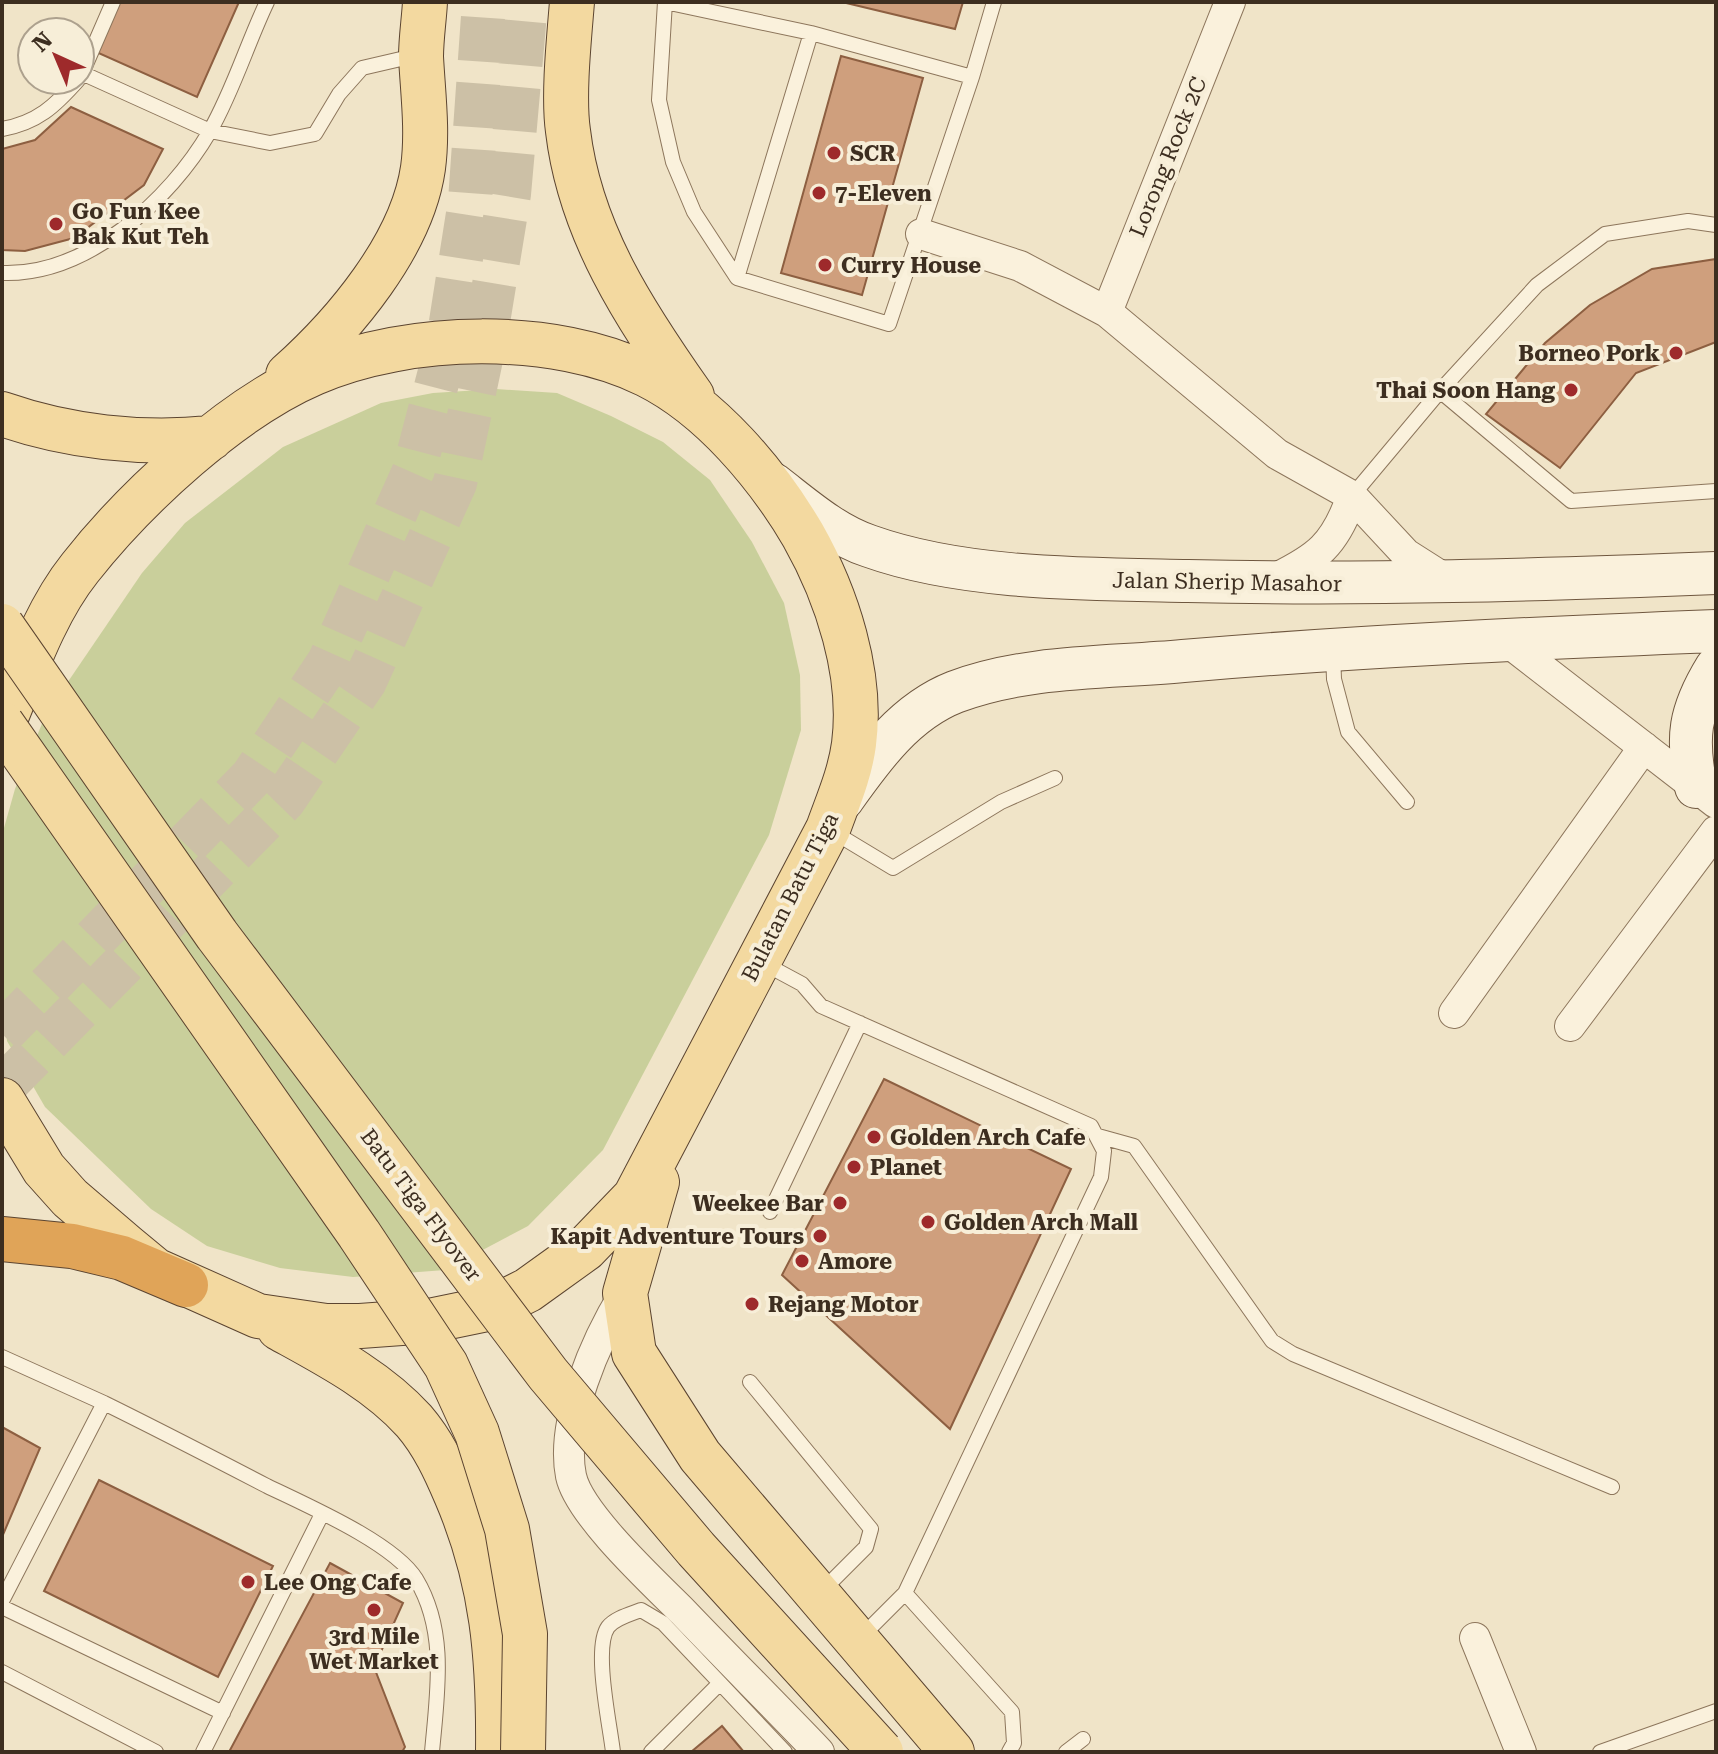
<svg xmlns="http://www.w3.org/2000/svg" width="1718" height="1754" viewBox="0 0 1718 1754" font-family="'Roboto Serif',serif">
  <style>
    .green { fill: #c9cf9b }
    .building { fill: #cf9f7d; stroke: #8d5f41; stroke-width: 2 }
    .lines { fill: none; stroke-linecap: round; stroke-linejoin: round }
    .primary-tunnel { stroke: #ccc0a6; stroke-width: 44; stroke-dasharray: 44 22; stroke-linecap: butt }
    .lane-casing { stroke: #8d765c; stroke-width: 16 }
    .street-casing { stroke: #8d765c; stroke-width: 32 }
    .secondary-casing { stroke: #6f573f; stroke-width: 44 }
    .primary-casing { stroke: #5b4430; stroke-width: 46 }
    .highway-casing { stroke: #5b4430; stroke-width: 46 }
    .lane { stroke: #faf1dc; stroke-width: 14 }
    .street { stroke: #faf1dc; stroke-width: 30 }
    .secondary { stroke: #faf1dc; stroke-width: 42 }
    .primary { stroke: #f3d9a0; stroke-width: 44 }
    .highway { stroke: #e0a458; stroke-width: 44 }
    .primary-bridge-casing { stroke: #5b4430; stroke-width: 46; stroke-linecap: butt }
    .primary-bridge { stroke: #f3d9a0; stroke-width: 44 }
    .poi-dot { fill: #9e2a2b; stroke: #f7eed8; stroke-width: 3 }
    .labels { text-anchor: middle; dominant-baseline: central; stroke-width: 8; stroke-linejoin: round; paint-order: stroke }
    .poi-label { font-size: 22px; font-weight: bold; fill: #3d2e20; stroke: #f7eed8; text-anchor: start }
    .street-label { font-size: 22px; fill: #3d2e20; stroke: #f7eed8 }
  </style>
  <rect width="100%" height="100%" fill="#f0e4c8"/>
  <!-- green -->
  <path class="green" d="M 496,389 L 557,393 L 611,416 L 663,442 L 710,480 L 752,542 L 784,603 L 800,675 L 801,730 L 769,835 L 603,1150 L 528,1226 L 445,1270 L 353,1277 L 280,1268 L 207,1246 L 151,1209 L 45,1107 L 7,1041 L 2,998 L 2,835 L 15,789 L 46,714 L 142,573 L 185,523 L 283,447 L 381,403 L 433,393 Z"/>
  <!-- building -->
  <path class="building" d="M 116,2 L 239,2 L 197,97 L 94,51 Z
    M 842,2 L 963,2 L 955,29 Z
    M 841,56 L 923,78 L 862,295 L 781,273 Z
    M 71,107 L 163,149 L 144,185 L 74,238 L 25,251 L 2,250 L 2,149 L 35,140 Z
    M 1716,259 L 1716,342 L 1636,373 L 1560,468 L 1486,414 L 1545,343 L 1590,305 L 1652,269 Z
    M 884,1079 L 1071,1169 L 950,1429 L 782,1275 Z
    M 2,1427 L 40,1448 L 2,1537 Z
    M 99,1480 L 273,1566 L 218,1677 L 44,1591 Z
    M 330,1563 L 403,1603 L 374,1667 L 405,1747 L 402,1752 L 229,1752 Z
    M 722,1726 L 744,1752 L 691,1752 Z"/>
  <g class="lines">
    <!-- primary-tunnel -->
    <path class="primary-tunnel" d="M 2,1034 L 252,777 L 329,662 L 414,471 L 448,341 L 470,201 L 484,2
      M 2,1088 L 284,800 L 365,681 L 455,483 L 485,340 L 509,194 L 526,2"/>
    <!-- lane casing -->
    <g class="lane-casing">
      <path id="lane" d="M 84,74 L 210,131 L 270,143 L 315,134 L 339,94 L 362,68 L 418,55
        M 972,77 L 889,324 L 737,278 L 694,212 L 673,162 L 659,100 L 665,2 L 811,33 L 972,77 L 994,2
        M 80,78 L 113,2
        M 2,129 C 37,123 55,106 78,80
        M 1716,225 L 1688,221 L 1605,234 L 1537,285 L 1440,391 L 1571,501 L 1716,491
        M 2,273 C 87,276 170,200 210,131 C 233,91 247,44 267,2
        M 737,278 L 811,33
        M 1352,496 L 1440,391
        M 1333,653 L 1334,679 L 1348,732 L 1407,802
        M 830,830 L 893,868 L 1001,802 L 1055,778
        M 763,963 L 802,984 L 821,1006 L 1091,1126 L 1104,1151 L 1101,1177 L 905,1593 L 860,1638
        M 1098,1136 L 1134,1146 L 1272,1341 L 1293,1354 L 1612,1487
        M 770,1212 L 860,1023
        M 2,1357 L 104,1403 L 2,1601
        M 750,1382 L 871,1529 L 866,1547 L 821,1592
        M 104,1403 C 159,1430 213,1458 267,1486 C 306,1505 394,1543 416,1579 C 448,1632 437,1694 432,1752
        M 905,1593 L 1012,1712 L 1014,1743 L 1009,1752
        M 2,1607 L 223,1713
        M 2,1672 L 156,1752
        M 203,1752 L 322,1514
        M 613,1752 C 610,1725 593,1648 608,1627 C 615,1618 631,1614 641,1610 L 663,1623 L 720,1683
        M 651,1752 L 720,1683 L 785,1752
        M 1066,1752 L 1083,1739
        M 1600,1752 L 1716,1711"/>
    </g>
    <!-- street casing -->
    <g class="street-casing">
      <path id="street" d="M 921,234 L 1020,266 L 1107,312 L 1277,454 L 1352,496 L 1406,554 L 1450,582
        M 1107,312 L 1230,2
        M 1272,580 C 1318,558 1335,545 1352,496
        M 1504,639 L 1716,803
        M 1454,1013 L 1644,747
        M 1570,1026 L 1716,831
        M 625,1293 C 596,1340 560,1421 571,1476 C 579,1514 654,1583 683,1612 C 728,1659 774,1705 819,1752
        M 1475,1638 L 1521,1752"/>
    </g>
    <!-- secondary casing -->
    <g class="secondary-casing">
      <path id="secondary" d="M 773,484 C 803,507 833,534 869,546 C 964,580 1088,579 1188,581 C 1365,585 1540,580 1716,573
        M 1696,787 C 1686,737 1689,712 1716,668
        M 842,800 C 872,758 904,712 955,692 C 1027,665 1108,668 1183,661 C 1360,646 1538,638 1716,631"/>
    </g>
    <!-- primary casing -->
    <g class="primary-casing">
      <path id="primary" d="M 572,2 C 569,39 563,96 568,131 C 580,232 635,315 692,396
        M 288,375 C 344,325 412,245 423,168 C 428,131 423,94 421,57 C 421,39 424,20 425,2
        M 2,414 C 68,437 141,445 211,438
        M 2,727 C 24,674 44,613 80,568 C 135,498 232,408 314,373 C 409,332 554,329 647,375 C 711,407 767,474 803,535 C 837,595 863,674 854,744 C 850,774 838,801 828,829 L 635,1197 L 585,1249 L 528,1290 L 492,1308 L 429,1321 L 360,1326 L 326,1326 L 258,1316 L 155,1270 L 126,1246 L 70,1198 L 44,1169 L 2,1100
        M 657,1182 L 625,1293 L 634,1353 L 700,1456 L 952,1752
        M 279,1328 C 326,1354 377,1380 414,1421 C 433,1443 445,1469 456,1495 C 493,1581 499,1659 498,1752"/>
    </g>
    <!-- highway casing -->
    <g class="highway-casing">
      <path id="highway" d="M 2,1239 L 72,1246 L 122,1258 L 186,1285"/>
    </g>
    <!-- lane -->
    <use href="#lane" class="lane"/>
    <!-- street -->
    <use href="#street" class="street"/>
    <!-- secondary -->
    <use href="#secondary" class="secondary"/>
    <!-- primary -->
    <use href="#primary" class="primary"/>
    <!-- highway -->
    <use href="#highway" class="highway"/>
    <!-- primary-bridge casing -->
    <g class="primary-bridge-casing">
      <path id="primary-bridge" d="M 2,626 L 217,935 L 548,1374 L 696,1549 L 881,1752
        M 2,724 L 359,1234 L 446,1365 L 477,1433 L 507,1529 L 525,1634 L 523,1752"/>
    </g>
    <!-- primary-bridge -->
    <use href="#primary-bridge" class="primary-bridge"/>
  </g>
  <!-- markers -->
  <g class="poi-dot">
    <circle cx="834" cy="153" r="8"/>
    <circle cx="819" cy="193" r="8"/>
    <circle cx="56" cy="224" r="8"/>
    <circle cx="825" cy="265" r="8"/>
    <circle cx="1676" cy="353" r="8"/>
    <circle cx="1571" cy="390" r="8"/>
    <circle cx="874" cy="1137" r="8"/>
    <circle cx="854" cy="1167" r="8"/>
    <circle cx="840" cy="1203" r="8"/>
    <circle cx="928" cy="1222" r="8"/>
    <circle cx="820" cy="1236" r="8"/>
    <circle cx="802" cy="1261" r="8"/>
    <circle cx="752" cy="1304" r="8"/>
    <circle cx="248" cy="1582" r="8"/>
    <circle cx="374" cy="1610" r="8"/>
  </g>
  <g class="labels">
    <!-- poi labels -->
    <g class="poi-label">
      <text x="850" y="153">SCR</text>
      <text x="835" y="193">7-Eleven</text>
      <text x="72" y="211">Go Fun Kee<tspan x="72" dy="25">Bak Kut Teh</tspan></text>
      <text x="841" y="265">Curry House</text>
      <text x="1660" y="353" text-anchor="end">Borneo Pork</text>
      <text x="1555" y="390" text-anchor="end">Thai Soon Hang</text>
      <text x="890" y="1137">Golden Arch Cafe</text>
      <text x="870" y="1167">Planet</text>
      <text x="824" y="1203" text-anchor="end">Weekee Bar</text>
      <text x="944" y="1222">Golden Arch Mall</text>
      <text x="804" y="1236" text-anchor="end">Kapit Adventure Tours</text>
      <text x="818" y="1261">Amore</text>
      <text x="768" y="1304">Rejang Motor</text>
      <text x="264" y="1582">Lee Ong Cafe</text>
      <text x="374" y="1636" text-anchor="middle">3rd Mile<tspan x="374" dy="25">Wet Market</tspan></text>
    </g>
    <!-- street labels -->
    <g class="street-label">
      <text transform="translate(1168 157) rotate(-68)">Lorong Rock 2C</text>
      <text transform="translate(1227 582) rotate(1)">Jalan Sherip Masahor</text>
      <text transform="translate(790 897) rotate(-63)">Bulatan Batu Tiga</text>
      <text transform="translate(421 1205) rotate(53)">Batu Tiga Flyover</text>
    </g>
  </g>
  <!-- border -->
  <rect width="1718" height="1754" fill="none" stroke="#3d2e20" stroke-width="8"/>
  <!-- north arrow -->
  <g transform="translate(56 56) rotate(316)"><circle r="38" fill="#f7eed8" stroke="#ada18e" stroke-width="2"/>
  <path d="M0-6L14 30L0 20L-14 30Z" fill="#9e2a2b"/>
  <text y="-12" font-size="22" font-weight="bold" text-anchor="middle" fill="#3d2e20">N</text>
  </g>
</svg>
